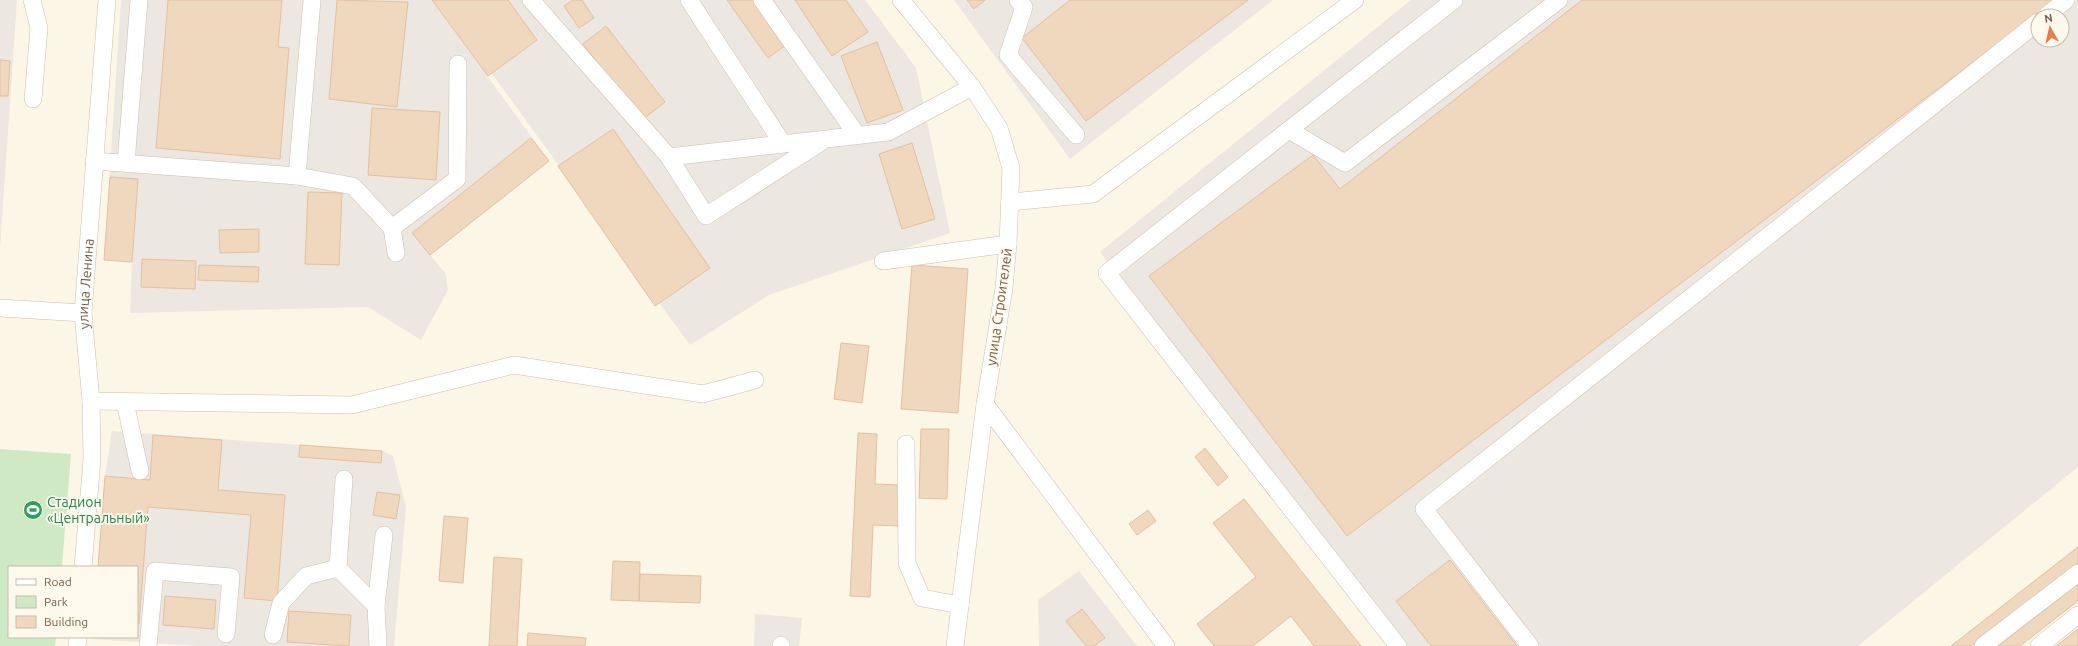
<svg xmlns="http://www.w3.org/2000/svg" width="2078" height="646" viewBox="0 0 2078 646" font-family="Ubuntu,sans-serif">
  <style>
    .industrial { fill: #ece7e0; fill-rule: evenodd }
    .green { fill: #d0e9c5 }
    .building { fill: #f0d8be; stroke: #e2c09f }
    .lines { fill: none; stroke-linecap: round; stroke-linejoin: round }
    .minor-casing { stroke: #cdbead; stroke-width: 18 }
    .minor { stroke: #fff; stroke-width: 17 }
    .labels { text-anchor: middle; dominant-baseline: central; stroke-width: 3.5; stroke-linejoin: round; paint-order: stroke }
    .street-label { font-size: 14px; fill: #745e4b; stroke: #fef9ec }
    .leisure-label { font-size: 14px; fill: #27864d; stroke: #fef9ec; text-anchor: start }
  </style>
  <rect width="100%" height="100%" fill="#fcf6e6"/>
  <!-- industrial -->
  <path class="industrial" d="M 0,0 L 17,0 L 0,248 Z
    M 121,0 L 432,0 L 549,161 L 430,255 L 446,274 L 448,290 L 421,340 L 368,307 L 130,313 L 132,262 L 104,260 Z
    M 438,0 L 865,0 L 916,68 L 950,233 L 769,295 L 690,345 Z
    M 954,0 L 1273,0 L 1070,159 Z
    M 1411,0 L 2078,0 L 2078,467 L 1858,646 L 1393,646 L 1100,252 ZM 2038,16 L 2062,16 L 2062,40 L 2038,40 Z
    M 112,431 L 382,451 L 393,456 L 406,507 L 394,646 L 198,646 L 93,639 L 93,637 L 137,637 L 137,567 L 98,567 L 105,476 Z
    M 1079,571 L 1137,646 L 1039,646 L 1038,600 Z
    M 755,614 L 802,618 L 799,646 L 754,646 Z"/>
  <!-- green -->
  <path class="green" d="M 0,449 L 71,454 L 62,567 L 9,567 L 9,637 L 56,637 L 55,646 L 0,646 Z"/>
  <!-- building -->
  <path class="building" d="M 168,0 L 282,0 L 278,47 L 289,48 L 280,159 L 156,148 Z
    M 337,0 L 408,2 L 397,107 L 329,99 Z
    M 432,0 L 508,0 L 537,40 L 488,76 Z
    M 573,0 L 582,0 L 594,18 L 579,28 L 564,6 Z
    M 727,0 L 761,0 L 790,42 L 768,58 Z
    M 795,0 L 846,0 L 868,32 L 832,56 Z
    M 967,0 L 985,0 L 974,9 Z
    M 1070,0 L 1248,0 L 1086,121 L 1022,38 Z
    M 1582,0 L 2055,0 L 1347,536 L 1149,276 L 1313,155 L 1340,189 Z
    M 606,26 L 665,102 L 642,120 L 583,44 Z
    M 877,42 L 903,110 L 867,123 L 841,56 Z
    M 0,60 L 10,61 L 8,96 L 0,96 Z
    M 372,108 L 440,112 L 436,180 L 368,175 Z
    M 613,129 L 710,268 L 655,306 L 558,166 Z
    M 531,138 L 549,161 L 430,255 L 412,233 Z
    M 912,143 L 935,219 L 902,229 L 879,154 Z
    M 110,177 L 138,179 L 132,262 L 104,260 Z
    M 308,192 L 342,193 L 339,265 L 305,264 Z
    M 259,229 L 259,252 L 220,253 L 219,230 Z
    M 142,259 L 196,261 L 195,289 L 141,287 Z
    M 199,265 L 259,267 L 258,282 L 198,280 Z
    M 912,265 L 968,269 L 958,413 L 901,409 Z
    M 841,343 L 869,346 L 862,403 L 834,399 Z
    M 921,429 L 949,429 L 947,499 L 919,498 Z
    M 858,433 L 877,434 L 875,484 L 900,485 L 898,526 L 873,525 L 870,597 L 850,596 Z
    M 153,435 L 222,440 L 218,490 L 285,495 L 277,601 L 244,598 L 251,515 L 148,507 L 139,624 L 137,624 L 137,567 L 98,567 L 105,476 L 150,480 Z
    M 300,445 L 382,451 L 381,463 L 299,457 Z
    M 1205,448 L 1228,477 L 1218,486 L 1195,457 Z
    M 377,492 L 400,495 L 396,519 L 373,515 Z
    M 1244,499 L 1361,646 L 1314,646 L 1291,616 L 1253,646 L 1214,646 L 1197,624 L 1256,577 L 1213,523 Z
    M 1148,510 L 1156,521 L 1137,535 L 1129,524 Z
    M 444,516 L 468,518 L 463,583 L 439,581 Z
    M 2078,547 L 2078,563 L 1971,646 L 1951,646 Z
    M 494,557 L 522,559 L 517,646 L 489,646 Z
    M 1450,560 L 1517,646 L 1431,646 L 1396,601 Z
    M 613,561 L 640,562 L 639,601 L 611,600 Z
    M 640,574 L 701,576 L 700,603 L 639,601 Z
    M 2078,584 L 2078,601 L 2020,646 L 1998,646 Z
    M 165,596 L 216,600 L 214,629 L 163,625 Z
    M 1082,609 L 1105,638 L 1094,646 L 1086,646 L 1066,621 Z
    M 289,611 L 351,615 L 349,646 L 287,642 Z
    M 2078,629 L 2078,646 L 2056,646 Z
    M 528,633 L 586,638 L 585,646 L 527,646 Z"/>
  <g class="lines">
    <!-- minor casing -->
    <g class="minor-casing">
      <g id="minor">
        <path d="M 32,0 L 39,28 L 33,99"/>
        <path d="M 531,0 L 669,157 L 888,132 L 972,87"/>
        <path d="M 689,0 L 783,144"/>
        <path d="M 762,0 L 857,135"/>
        <path d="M 901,0 L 972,87 L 999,128 L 1011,168 L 1008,244 L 1004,288 L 985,404 L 955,646"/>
        <path d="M 1018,0 L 1024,7 L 1008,55 L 1076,135"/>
        <path d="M 2046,16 L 2066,0"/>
        <path d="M 1289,130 L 1345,163 L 1559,0"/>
        <path d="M 669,157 L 706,216 L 821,142"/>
        <path d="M 94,161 L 297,176 L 353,186 L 392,228 L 396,253"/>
        <path d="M 126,163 L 139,0"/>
        <path d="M 297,176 L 312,0"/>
        <path d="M 1010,202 L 1093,194 L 1355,0"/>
        <path d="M 392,228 L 457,179 L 458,64"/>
        <path d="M 883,261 L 1008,244"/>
        <path d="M 0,308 L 83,313"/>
        <path d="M 91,401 L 352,405 L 514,365 L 703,394 L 755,380"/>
        <path d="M 125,402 L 140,471"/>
        <path d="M 985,404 L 1166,646"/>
        <path d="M 906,444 L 907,563 L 922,598 L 960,605"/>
        <path d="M 344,479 L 338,568 L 376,606 L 378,646"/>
        <path id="s1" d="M 83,567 L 92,459 L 91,401 L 83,313 L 107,0"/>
        <path d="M 376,606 L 384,535"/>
        <path d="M 273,635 L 281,603 L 306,576 L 338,568"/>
        <path d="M 77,646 L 78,637"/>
        <path d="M 148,646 L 155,571 L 231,577 L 226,634"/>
        <path d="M 781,646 L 781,645"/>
        <path d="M 1398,646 L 1107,273 L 1454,0"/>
        <path d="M 1530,646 L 1424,509 L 2038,22"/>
        <path d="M 1983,646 L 2078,573"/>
        <path d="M 2039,646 L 2078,615"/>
      </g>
    </g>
    <!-- minor -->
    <use href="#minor" class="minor"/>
  </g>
  <!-- icons -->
  <defs>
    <g id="stadium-disc" transform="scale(1)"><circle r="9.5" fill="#2e9e5b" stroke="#fef9ec"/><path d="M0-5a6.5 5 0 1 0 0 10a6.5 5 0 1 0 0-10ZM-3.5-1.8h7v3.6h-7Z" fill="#fff"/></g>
  </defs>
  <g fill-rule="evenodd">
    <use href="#stadium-disc" x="33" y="510"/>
  </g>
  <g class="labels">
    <!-- street labels -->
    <g class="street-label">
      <text stroke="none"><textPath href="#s1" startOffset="284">улица Ленина</textPath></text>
      <text transform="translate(999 307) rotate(-82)">улица Строителей</text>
    </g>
    <!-- leisure labels -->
    <g class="leisure-label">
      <text x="47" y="502">Стадион<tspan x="47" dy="16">«Центральный»</tspan></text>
    </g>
  </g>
  <!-- legend -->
  <rect x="8" y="566" width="130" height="72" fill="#fef9ec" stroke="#c7bbac"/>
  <rect x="16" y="579" width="20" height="6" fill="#ffffff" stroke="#c7bbac"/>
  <text x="44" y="586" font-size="12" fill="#745e4b">Road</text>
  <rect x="16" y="596" width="20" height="12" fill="#d0e9c5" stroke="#c7bbac"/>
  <text x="44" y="606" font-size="12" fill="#745e4b">Park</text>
  <rect x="16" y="616" width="20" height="12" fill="#f0d8be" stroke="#c7bbac"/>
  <text x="44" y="626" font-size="12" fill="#745e4b">Building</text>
  <!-- north arrow -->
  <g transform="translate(2050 28) rotate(351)"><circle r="19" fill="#fef9ec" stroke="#c7bbac"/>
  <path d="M0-3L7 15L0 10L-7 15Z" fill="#e27f4f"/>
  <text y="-6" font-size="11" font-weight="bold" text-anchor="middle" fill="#745e4b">N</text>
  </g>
</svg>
